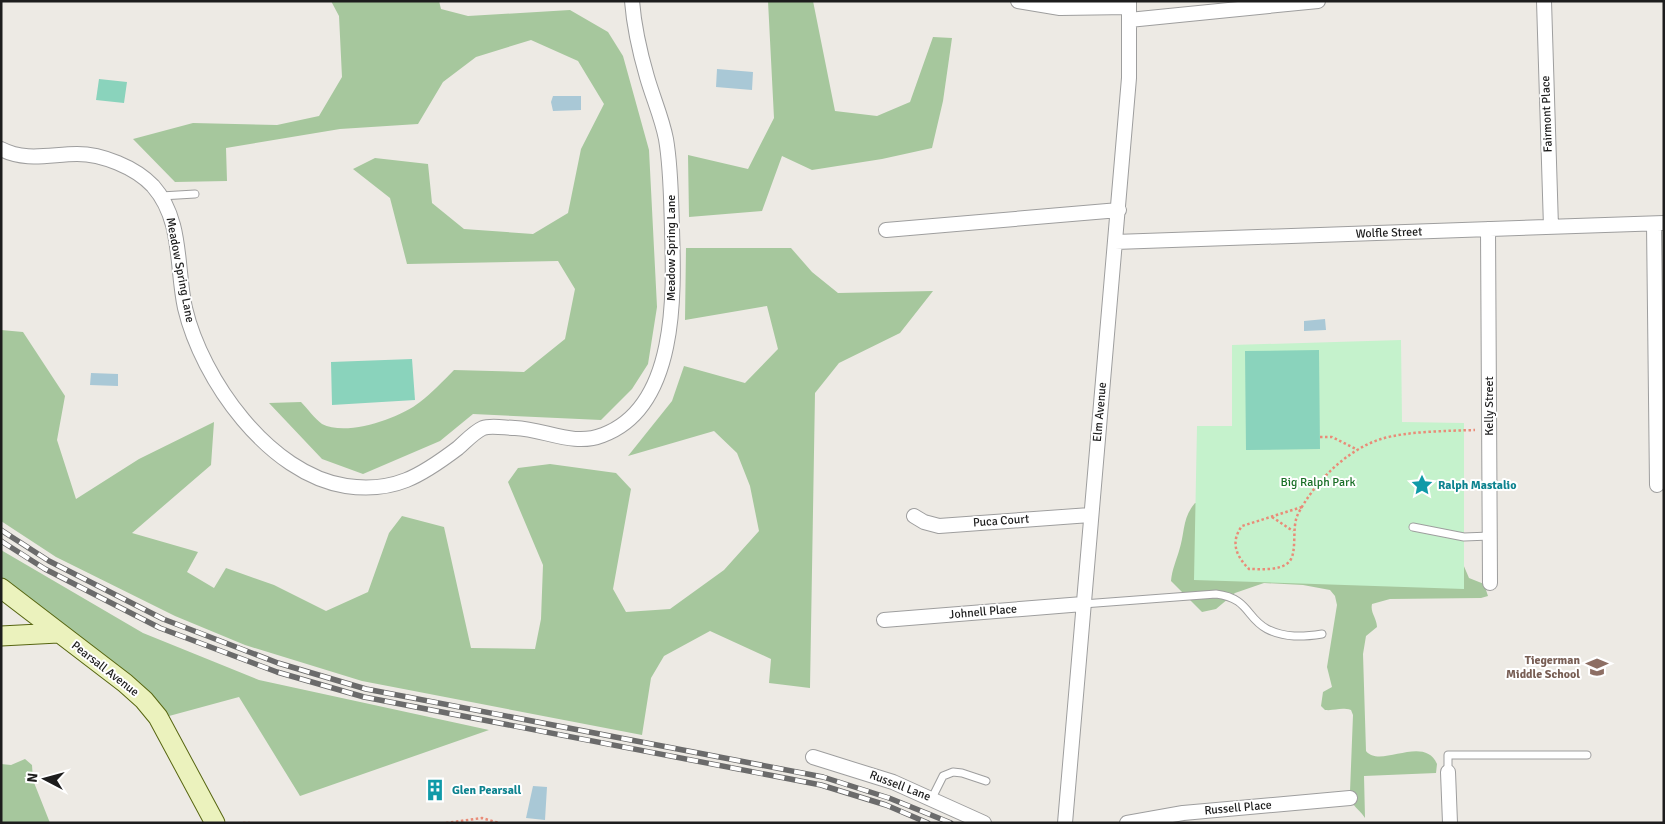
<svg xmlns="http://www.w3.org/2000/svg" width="1665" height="824" viewBox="0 0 1665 824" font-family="Signika,sans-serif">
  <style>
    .forest { fill: #a6c79d }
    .park { fill: #c5f2cc }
    .pitch { fill: #8ad3bc }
    .water { fill: #a9c8d6 }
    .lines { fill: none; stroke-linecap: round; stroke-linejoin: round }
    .lane-casing { stroke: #9e9e9e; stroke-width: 9 }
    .street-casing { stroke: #9e9e9e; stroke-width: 16 }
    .secondary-casing { stroke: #576611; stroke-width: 21 }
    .path { stroke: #e98c78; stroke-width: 2.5; stroke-dasharray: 2.5 2.5; stroke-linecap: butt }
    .lane { stroke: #fff; stroke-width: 7 }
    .street { stroke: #fff; stroke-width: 14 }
    .secondary { stroke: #ebf2bd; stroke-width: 19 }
    .rail-casing { stroke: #6b6b6b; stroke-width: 5.5 }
    .rail { stroke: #fff; stroke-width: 4; stroke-dasharray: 11; stroke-linecap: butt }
    .labels { text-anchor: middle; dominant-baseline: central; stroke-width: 4; stroke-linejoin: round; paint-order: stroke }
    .street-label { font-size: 12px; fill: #1d1d1d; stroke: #fff }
    .park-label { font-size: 12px; fill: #186e25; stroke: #fff }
    .culture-label { font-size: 12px; font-weight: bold; fill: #0d838f; stroke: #fff; text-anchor: start }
    .education-label { font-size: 12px; font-weight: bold; fill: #785e54; stroke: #fff; text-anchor: end }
  </style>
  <rect width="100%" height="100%" fill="#edeae4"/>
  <!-- forest -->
  <path class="forest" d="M 331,1 L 439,1 L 441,9 L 468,16 L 570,10 L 608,32 L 623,56 L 649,150 L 657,307 L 648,364 L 632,389 L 601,420 L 473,414 L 440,441 L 363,474 L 322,459 L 269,403 L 301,402 C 307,408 315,419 322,424 C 347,437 400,418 420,402 C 432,393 443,381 454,370 L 524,372 L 565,339 L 575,289 L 558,261 L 407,264 L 390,198 L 353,169 L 375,158 L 428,164 L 432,203 L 464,229 L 533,234 L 568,213 L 581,149 L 604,104 L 578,61 L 531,40 L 476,57 L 443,82 L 418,124 L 340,129 L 226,148 L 227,181 L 175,182 L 133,139 L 193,123 L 277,125 L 319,116 L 342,77 L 339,16 Z
    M 768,1 L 813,1 L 835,111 L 877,116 L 910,102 L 933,37 L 952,38 L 943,101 L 932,148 L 882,159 L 812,170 L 782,156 L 762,211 L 689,217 L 688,155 L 748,169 L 774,118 Z
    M 686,248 L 791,248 L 812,272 L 838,293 L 933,291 L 900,333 L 839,363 L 815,393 L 810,688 L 769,683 L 771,659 L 710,631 L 664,656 L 651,678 L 642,735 L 362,681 L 245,645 L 175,616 L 56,557 L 1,521 L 1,330 L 23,332 L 65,396 L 57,440 L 76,499 L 139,459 L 214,422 L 211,465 L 132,533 L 198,552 L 187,572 L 214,588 L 226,568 L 274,585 L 326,611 L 368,592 L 389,533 L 402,516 L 444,527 L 471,648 L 535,649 L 541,619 L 543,565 L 508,482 L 518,468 L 550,464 L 616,473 L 631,489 L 613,589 L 626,612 L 670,609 L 724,570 L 759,531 L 750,486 L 737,453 L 714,431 L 628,456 L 672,401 L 684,366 L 745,383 L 778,349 L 767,306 L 685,320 Z
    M 1195,503 L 1460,557 L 1469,578 L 1484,584 L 1488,596 L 1481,598 L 1390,599 L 1372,604 C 1370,613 1377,618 1377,627 L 1366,636 L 1363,654 L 1366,751 C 1380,769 1424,734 1437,764 L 1436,773 L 1364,776 L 1365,818 C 1358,807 1350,806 1350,792 L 1353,715 L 1351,710 C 1340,707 1335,711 1325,710 L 1321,706 L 1323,692 L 1332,687 L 1327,667 L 1337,605 L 1335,596 L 1330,590 L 1303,585 L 1264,583 L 1235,593 L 1216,609 L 1202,612 L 1171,581 C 1172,570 1176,561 1179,551 C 1185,533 1182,518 1195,503 Z
    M 1,550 L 143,633 L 259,680 L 489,730 L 300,796 L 239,697 L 158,719 L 1,586 Z
    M 25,759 L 32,765 L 33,780 L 50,823 L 1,823 L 1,764 L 11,765 Z"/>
  <!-- park -->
  <path class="park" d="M 1401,340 L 1402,422 L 1464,423 L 1464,589 L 1194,580 L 1197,426 L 1232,426 L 1232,345 Z"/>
  <!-- pitch -->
  <path class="pitch" d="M 99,79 L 127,82 L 124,103 L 96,100 Z
    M 1319,350 L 1320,449 L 1246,450 L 1245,351 Z
    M 412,359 L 415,400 L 332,405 L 331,362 Z"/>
  <!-- water -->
  <path class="water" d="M 717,69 L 753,72 L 752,90 L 716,87 Z
    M 553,96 L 581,96 L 581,110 L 553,111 L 551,102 Z
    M 1325,319 L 1326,330 L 1304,331 L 1304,321 Z
    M 91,373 L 118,374 L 118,386 L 90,385 Z
    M 533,786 L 547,787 L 545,820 L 526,818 Z"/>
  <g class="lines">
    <!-- lane casing -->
    <g class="lane-casing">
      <path id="lane" d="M 161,196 L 195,194
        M 1413,527 L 1464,537 L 1490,536
        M 1083,604 L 1216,594 C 1249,598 1246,618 1267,629 C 1285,638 1303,637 1322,634
        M 1448,772 L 1448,755 L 1587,755
        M 932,798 L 943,776 L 953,772 L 962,773 L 986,781"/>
    </g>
    <!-- street casing -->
    <g class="street-casing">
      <path id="street" d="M 1018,1 L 1060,8 L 1129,7
        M 1544,1 L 1551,227
        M 1129,20 L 1318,1
        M 1,149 C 25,162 52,154 77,154 C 102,154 135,167 153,186 C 183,220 176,267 185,308 C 202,380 269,474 346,486 C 394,493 421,476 458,448 C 465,442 474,432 483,428 C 491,425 506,428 515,428 C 545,429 573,447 603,435 C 678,407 674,293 672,229 C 671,198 671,168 666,139 C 662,118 653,98 647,77 C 640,53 634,26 632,1
        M 1654,224 L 1657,485
        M 1488,229 L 1490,583
        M 886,230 L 1119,210
        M 1115,242 L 1664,223
        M 914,516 L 924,522 L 939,526 L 1090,515
        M 884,620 L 1083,604
        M 813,757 L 893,782 L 984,823
        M 1448,772 L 1450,823
        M 1065,823 L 1129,78 L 1129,1
        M 1127,823 L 1183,813 L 1350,798"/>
    </g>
    <!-- secondary casing -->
    <g class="secondary-casing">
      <path id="secondary" d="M 1,588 L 125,683 L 144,700 L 158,717 L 215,823
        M 1,636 L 58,633"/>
    </g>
    <!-- path -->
    <path class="path" d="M 1320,437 L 1332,437 L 1358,450
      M 1302,507 L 1242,526 C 1230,542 1236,556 1249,569 C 1261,569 1280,571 1289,562 C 1298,552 1291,528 1298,514 C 1314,483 1346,450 1381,439 C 1407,431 1448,431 1475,430
      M 1272,517 L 1293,531
      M 243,823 L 250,823
      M 446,823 L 482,818 L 499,823"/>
    <!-- lane -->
    <use href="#lane" class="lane"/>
    <!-- street -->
    <use href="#street" class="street"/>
    <!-- secondary -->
    <use href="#secondary" class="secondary"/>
    <!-- rail casing -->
    <g class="rail-casing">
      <path id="rail" d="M 1,530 L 49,561 L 163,619 L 278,663 L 366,689 L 823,777 L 889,798 L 951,823
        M 1,541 L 45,569 L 160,628 L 277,672 L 364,697 L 821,785 L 886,805 L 928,823"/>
    </g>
    <!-- rail -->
    <use href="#rail" class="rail"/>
  </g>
  <!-- icons -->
  <defs>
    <g id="sight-bare" transform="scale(1.725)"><path d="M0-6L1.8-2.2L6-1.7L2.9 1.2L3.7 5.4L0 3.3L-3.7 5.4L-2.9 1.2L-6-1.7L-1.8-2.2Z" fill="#0f9aa8" stroke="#fff" stroke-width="2.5" paint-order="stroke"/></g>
    <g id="school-bare" transform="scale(1.725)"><path d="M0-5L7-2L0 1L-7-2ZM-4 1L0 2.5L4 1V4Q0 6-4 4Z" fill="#8d6e63" stroke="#fff" stroke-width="2.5" paint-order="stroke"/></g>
    <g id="building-bare" transform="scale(1.725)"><path d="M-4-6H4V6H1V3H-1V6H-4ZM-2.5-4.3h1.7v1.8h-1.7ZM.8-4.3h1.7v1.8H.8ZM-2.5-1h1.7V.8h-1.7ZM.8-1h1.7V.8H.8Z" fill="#0f9aa8" stroke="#fff" stroke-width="2.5" paint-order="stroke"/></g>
  </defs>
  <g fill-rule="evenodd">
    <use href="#sight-bare" x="1422" y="485"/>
    <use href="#school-bare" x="1597" y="667"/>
    <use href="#building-bare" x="435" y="790"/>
  </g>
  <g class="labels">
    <!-- street labels -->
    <g class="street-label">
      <text transform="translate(1547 114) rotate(-92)">Fairmont Place</text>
      <text transform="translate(1389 233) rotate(-2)">Wolfle Street</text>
      <text transform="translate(671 248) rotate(-90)">Meadow Spring Lane</text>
      <text transform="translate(180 270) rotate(79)">Meadow Spring Lane</text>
      <text transform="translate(1489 406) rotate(-90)">Kelly Street</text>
      <text transform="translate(1100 412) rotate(-85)">Elm Avenue</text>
      <text transform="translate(1001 521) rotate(-4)">Puca Court</text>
      <text transform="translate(983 612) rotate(-5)">Johnell Place</text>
      <text transform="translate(105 669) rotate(38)">Pearsall Avenue</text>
      <text transform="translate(900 786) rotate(21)">Russell Lane</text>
      <text transform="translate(1238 808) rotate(-5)">Russell Place</text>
    </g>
    <!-- park labels -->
    <g class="park-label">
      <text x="1318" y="482">Big Ralph Park</text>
    </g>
    <!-- culture labels -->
    <g class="culture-label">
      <text x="1438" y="485">Ralph Mastalio</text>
      <text x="452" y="790">Glen Pearsall</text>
    </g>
    <!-- education labels -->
    <g class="education-label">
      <text x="1580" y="660">Tiegerman<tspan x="1580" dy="14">Middle School</tspan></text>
    </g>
  </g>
  <!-- border -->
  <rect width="1665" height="824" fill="none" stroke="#1d1d1d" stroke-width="5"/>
  <!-- north arrow -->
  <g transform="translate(45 779) rotate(276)" stroke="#ffffff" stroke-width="4" paint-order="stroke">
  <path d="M0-4L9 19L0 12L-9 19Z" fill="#1d1d1d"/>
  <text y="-8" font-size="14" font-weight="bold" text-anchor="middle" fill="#1d1d1d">N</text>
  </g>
</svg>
